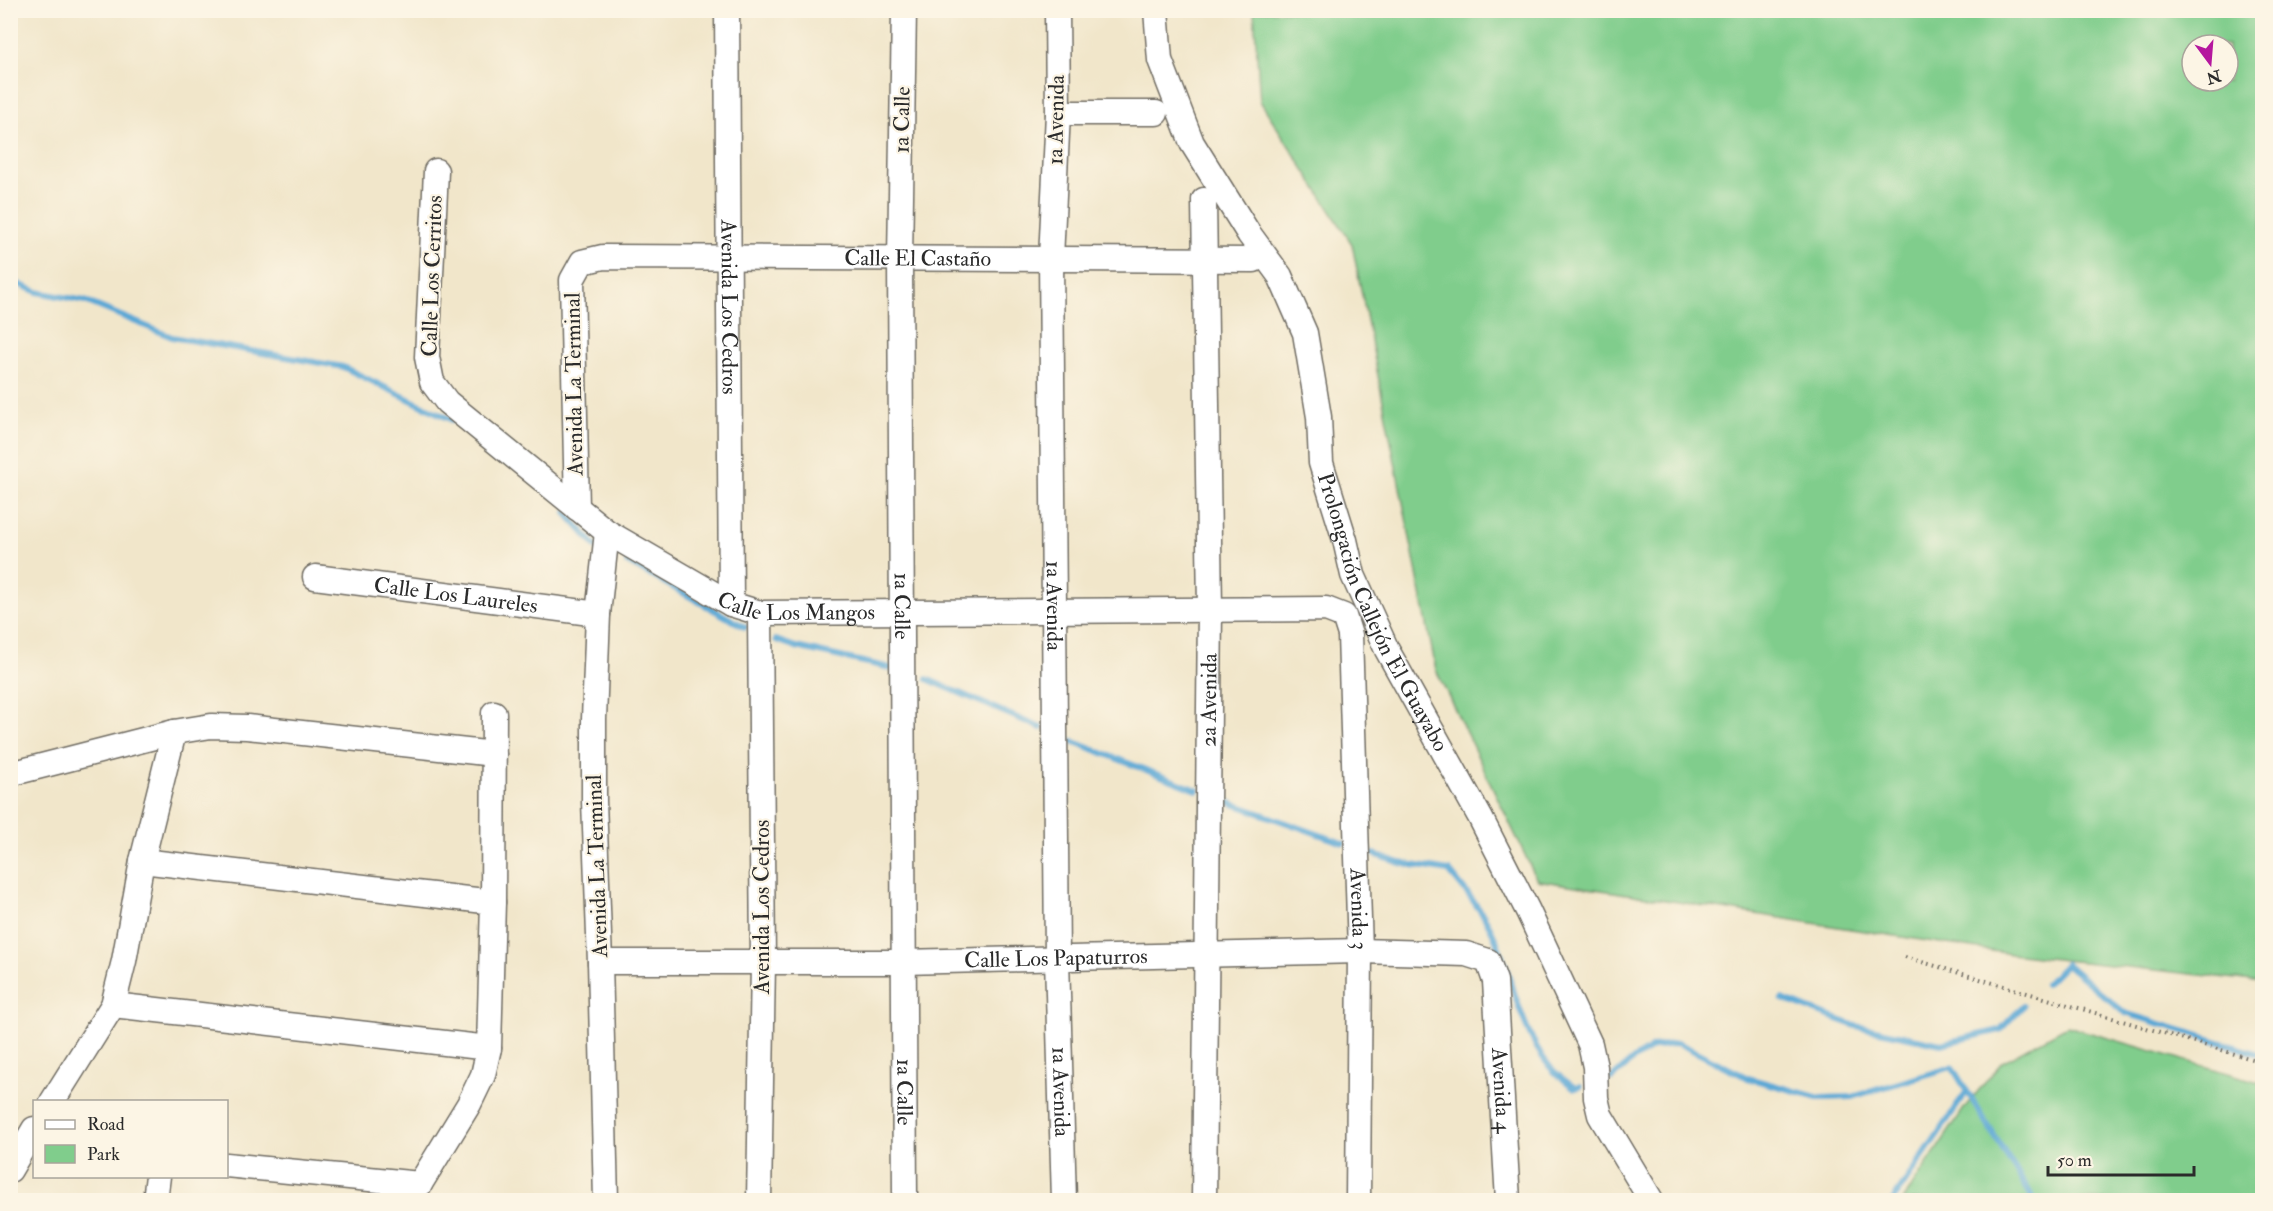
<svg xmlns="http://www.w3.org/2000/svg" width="2273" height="1211" viewBox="0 0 2273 1211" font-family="'IM FELL Double Pica',serif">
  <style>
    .green { fill: #80cd8c; stroke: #567c5c; stroke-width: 1.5; fill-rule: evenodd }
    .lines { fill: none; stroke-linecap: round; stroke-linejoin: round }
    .stream { stroke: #5ca8d5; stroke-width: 6 }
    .minor-casing { stroke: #706c63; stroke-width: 27 }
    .path { stroke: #706c63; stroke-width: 4; stroke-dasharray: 1.5 4.5; stroke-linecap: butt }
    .minor { stroke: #fff; stroke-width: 24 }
    .labels { text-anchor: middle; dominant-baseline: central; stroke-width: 4.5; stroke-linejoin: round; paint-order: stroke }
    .street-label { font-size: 22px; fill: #2b2b2b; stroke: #fcf5e5 }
  </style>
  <rect width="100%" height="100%" fill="#fcf5e5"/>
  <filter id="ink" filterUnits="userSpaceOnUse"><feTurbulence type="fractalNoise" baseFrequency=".0167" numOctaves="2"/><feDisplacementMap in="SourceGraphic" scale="12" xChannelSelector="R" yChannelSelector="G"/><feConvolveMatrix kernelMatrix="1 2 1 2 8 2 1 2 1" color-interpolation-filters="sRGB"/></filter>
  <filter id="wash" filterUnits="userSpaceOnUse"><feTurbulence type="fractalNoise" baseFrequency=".008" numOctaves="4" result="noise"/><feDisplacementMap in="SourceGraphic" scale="24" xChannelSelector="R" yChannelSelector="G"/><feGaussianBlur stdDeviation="1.35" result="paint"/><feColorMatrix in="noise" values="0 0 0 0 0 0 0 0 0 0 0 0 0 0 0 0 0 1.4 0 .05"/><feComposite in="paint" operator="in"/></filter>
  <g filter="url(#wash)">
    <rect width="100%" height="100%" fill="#f1e6ca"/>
    <!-- green -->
    <path class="green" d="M 1254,11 L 2262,11 L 2262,982 L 2011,954 L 1537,880 L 1436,670 L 1352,244 L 1260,101 ZM 2192,45 L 2228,45 L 2228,81 L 2192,81 Z
      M 2067,1026 L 2262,1083 L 2262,1200 L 1903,1200 L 1965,1107 L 2002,1062 Z"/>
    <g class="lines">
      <!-- stream -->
      <path class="stream" d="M 10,280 L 37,292 L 85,301 L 172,337 L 343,367 L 452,420
        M 566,513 L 597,548
        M 627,562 L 745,627
        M 776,640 L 796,647 L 895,669
        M 927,679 L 1041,728
        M 1072,741 L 1197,790
        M 1228,802 L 1343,843
        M 1374,854 L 1400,863 L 1449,871 C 1466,892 1486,914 1496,940 C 1513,981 1521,1031 1550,1067 C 1556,1075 1567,1082 1575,1088 L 1580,1087
        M 2046,984 L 2066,964 L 2125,1013 L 2262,1055
        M 1782,999 L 1856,1026 L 1941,1044 L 2000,1030 L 2023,1006
        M 1612,1078 L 1634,1059 L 1653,1047 L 1678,1043 L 1748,1078 L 1820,1098 L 1852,1097 L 1952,1067 L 2034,1200
        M 1893,1200 L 1967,1091"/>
    </g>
  </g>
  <g filter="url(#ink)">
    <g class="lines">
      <!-- minor casing -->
      <g class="minor-casing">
        <g id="minor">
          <path id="s1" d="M 727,10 L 731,604"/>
          <path id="s2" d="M 904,10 L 900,259 L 905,1200"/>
          <path id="s3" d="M 1057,10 L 1058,113 L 1051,258 L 1057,959 L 1064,1200"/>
          <path id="s4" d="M 1156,10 L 1160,60 L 1192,143 L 1249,234 L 1280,276 L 1305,333 L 1319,417 L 1321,463 L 1345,540 L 1353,575 L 1387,650 L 1480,817 L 1528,911 L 1590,1044 L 1595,1067 L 1596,1098 L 1600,1115 L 1651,1200"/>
          <path d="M 1058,113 L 1156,113"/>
          <path id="s5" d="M 436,171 L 427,357 L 432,382 L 447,402 L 607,532 L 731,604 L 760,613 L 1326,609 L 1344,616 L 1350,635 L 1360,951 L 1358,1200"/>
          <path id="s6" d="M 577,508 L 572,280 L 582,262 L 603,257 L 1254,260"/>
          <path id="s7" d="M 315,577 L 598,614"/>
          <path d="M 10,774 L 174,732 L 211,726 L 247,727 L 494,754"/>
          <path d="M 142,861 L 493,902"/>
          <path id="s8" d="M 600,962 L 904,962 L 1360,951 L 1466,954 L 1488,961 L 1495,981 L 1508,1200"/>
          <path d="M 113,1005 L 489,1048"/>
          <path d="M 52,1102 L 113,1005 L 124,961 L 142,861 L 174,732"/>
          <path d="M 226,1165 L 420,1184"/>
          <path d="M 10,1170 L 34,1129"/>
          <path d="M 155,1200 L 158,1176"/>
          <path d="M 404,1200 L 420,1184 L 469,1104 L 483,1075 L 489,1048 L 493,902 L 494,713"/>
          <path d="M 606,1200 L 600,962 L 594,801 L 594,719 L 598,614 L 607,532"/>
          <path d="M 759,1200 L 763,963 L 760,613"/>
          <path id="s9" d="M 1204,1200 L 1210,609 L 1204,200"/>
        </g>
      </g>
      <!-- path -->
      <path class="path" d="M 1905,957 L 2262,1062"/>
      <!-- minor -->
      <use href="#minor" class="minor"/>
    </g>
  </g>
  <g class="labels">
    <!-- street labels -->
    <g class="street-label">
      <text transform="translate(902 120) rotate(-89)">1a Calle</text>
      <text transform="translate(1056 120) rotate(-89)">1a Avenida</text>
      <text stroke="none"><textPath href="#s6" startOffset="585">Calle El Castaño</textPath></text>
      <text transform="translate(432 276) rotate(-88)">Calle Los Cerritos</text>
      <text stroke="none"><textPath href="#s1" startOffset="297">Avenida Los Cedros</textPath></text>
      <text transform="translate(574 384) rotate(-91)">Avenida La Terminal</text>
      <text stroke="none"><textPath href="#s7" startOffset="142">Calle Los Laureles</textPath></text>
      <text stroke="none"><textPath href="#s5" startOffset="652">Calle Los Mangos</textPath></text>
      <text stroke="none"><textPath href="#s2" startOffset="596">1a Calle</textPath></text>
      <text stroke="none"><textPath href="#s3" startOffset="596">1a Avenida</textPath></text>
      <text stroke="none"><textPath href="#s4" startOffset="654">Prolongación Callejón El Guayabo</textPath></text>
      <text stroke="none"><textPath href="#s9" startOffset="500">2a Avenida</textPath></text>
      <text transform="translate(597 866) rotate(-92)">Avenida La Terminal</text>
      <text transform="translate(762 907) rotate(-90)">Avenida Los Cedros</text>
      <text stroke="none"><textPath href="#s5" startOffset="1496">Avenida 3</textPath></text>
      <text stroke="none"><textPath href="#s8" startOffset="456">Calle Los Papaturros</textPath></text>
      <text stroke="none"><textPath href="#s2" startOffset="1082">1a Calle</textPath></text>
      <text stroke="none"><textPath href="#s3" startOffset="1082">1a Avenida</textPath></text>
      <text stroke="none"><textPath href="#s8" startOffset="1020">Avenida 4</textPath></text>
    </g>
  </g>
  <!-- margin -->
  <rect width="2273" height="1211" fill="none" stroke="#fcf5e5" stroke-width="36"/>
  <!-- legend -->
  <rect x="33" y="1100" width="195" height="78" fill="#fcf5e5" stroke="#a8a49b" stroke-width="1.5"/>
  <rect x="45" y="1120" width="30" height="9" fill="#ffffff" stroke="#a8a49b" stroke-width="1.5"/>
  <text x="87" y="1130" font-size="18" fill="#2b2b2b">Road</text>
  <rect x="45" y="1145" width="30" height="18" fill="#80cd8c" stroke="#a8a49b" stroke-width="1.5"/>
  <text x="87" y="1160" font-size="18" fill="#2b2b2b">Park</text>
  <!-- north arrow -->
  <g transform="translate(2210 63) rotate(164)"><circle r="28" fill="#fcf5e5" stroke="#a8a49b" stroke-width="1.5"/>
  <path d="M0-4.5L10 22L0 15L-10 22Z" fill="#b5179e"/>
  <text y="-9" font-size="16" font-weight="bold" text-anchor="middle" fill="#2b2b2b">N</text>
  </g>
  <!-- scale -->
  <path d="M2048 1166v9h146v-9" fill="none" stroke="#2b2b2b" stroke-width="3"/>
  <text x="2057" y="1166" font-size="18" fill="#2b2b2b" stroke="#fcf5e5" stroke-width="4.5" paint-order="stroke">50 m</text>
</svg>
